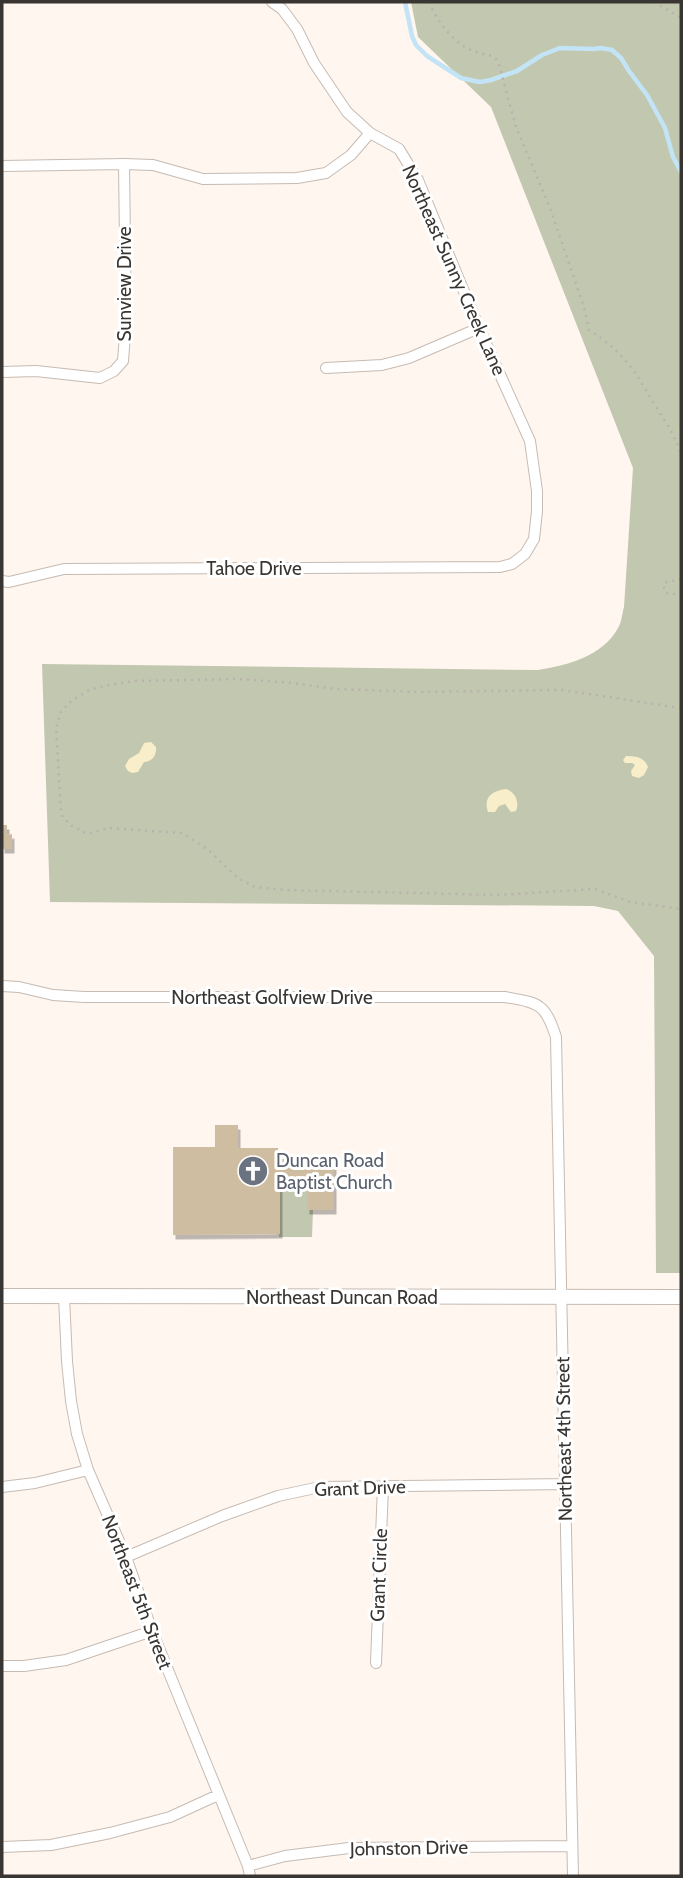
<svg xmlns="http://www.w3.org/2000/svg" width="683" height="1878" viewBox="0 0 683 1878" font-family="Cabin,sans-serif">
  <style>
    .green { fill: #c2c8af }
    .sand { fill: #f8eec9 }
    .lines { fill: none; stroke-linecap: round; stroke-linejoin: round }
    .stream { stroke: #c2e4f6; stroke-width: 4.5 }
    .building { fill: #cfbda1; filter: url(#shadow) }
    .minor-casing { stroke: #c6bbb3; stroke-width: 12 }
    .tertiary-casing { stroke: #c6bbb3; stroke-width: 16 }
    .path { stroke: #b9b2ac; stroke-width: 2.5; stroke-dasharray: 2 5; stroke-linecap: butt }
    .minor { stroke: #fff; stroke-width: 10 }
    .tertiary { stroke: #fff; stroke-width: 14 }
    .labels { text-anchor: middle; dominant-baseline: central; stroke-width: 6; stroke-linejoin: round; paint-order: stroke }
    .street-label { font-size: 19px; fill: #393532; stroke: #fff }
    .worship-label { font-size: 19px; fill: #5b616d; stroke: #fff; text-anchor: start }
  </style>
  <defs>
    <filter id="shadow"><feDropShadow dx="2.5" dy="4.5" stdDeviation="0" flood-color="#0004"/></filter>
  </defs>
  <rect width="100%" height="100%" fill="#fff6ef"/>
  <!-- green -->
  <path class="green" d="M 411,2 L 681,2 L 681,1273 L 656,1273 L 654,956 L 618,911 L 594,906 L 50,902 L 42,664 L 538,670 C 567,665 602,657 618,628 C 622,622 622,613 624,607 L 633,468 L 491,107 L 418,37 Z
    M 280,1183 L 307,1183 L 307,1210 L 313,1210 L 312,1237 L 279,1237 Z"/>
  <!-- sand -->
  <path class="sand" d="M 151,742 L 156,747 C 157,755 152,762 144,762 L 138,772 L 132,773 L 128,771 L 125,766 L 129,759 L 139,753 L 144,743 Z
    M 626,756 C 636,756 644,757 648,767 L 644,775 L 639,778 L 632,776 L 631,771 L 635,765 L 632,763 L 625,763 L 623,760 Z
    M 506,789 C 515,792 520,802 516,811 L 511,812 L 505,804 L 499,806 L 495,812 L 488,812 C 483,797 492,791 506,789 Z"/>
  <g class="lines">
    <!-- stream -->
    <path class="stream" d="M 405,2 L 412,36 L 416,45 L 427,56 L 461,78 L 470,80 L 480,82 L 491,80 L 517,71 L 542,55 L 560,48 L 594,49 L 601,48 L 612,50 L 621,58 L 629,71 L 647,95 L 665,128 L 673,157 L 681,172"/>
  </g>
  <!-- building -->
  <path class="building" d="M 2,825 L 7,825 L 7,835 L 12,834 L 12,849 L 2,849 Z
    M 215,1125 L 238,1125 L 238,1148 L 278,1148 L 278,1159 L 334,1159 L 334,1210 L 307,1210 L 307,1183 L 280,1183 L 280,1234 L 173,1235 L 173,1147 L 215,1147 Z"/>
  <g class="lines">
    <!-- minor casing -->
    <g class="minor-casing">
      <path id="minor" d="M 2,166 L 124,164 L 153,165 L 203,179 L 297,178 L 326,173 L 351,155 L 370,133
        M 326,368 L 382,365 L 409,358 L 479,328
        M 2,372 L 36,371 L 100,378 L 114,371 L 123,361 L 126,321 L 124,164
        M 2,581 L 9,582 L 64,569 L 500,567 L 512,564 L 525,554 L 534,539 L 537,511 L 537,491 L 530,441 L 479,328 L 418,180 L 399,149 L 370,133 L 347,112 L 314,63 L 297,29 L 282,9 L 272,2
        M 2,986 L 19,987 L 53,995 L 84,997 L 505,997 C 539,1003 545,1003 556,1037 L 573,1876
        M 64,1297 L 67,1361 L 71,1401 L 77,1434 L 88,1470 L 126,1557 L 152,1631 L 248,1866 L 250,1876
        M 2,1487 L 35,1483 L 88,1470
        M 126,1557 L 222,1516 L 278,1496 L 320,1487 L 564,1484
        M 376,1663 L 383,1486
        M 2,1666 L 24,1666 L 66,1660 L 152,1631
        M 2,1847 L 51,1845 L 110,1833 L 170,1817 L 218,1795
        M 248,1866 L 285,1856 L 349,1848 L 572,1846"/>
    </g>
    <!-- tertiary casing -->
    <g class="tertiary-casing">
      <path id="tertiary" d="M 2,1296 L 681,1297"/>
    </g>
    <!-- path -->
    <path class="path" d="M 429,2 C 437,21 453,43 473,51 C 482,55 491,53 498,61 L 516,127 L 550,208 L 584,307 L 589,330 C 625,353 635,371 656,407 C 666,423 676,436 681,455
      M 654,2 L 681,18
      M 681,579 L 667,582 L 663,585 L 666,593 L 681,595
      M 681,708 L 562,690 L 419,692 L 336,689 L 293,683 L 239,679 L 135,681 L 104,686 L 89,690 L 70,702 L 61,712 L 56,728 L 61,811 L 63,818 L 72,826 L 88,834 L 108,828 L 182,833 L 207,849 L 238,878 L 255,887 L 285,890 L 497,895 L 595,889 L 630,902 L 681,909"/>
    <!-- minor -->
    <use href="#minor" class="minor"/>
    <!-- tertiary -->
    <use href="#tertiary" class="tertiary"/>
  </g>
  <!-- icons -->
  <defs>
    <g id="church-disc" transform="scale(1.575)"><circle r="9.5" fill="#6b7280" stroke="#fff"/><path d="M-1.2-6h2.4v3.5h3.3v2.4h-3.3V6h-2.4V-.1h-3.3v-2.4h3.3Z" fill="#fff"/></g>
  </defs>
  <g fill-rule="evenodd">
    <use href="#church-disc" x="253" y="1171"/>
  </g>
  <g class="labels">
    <!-- street labels -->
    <g class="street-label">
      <text transform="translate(454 270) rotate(66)">Northeast Sunny Creek Lane</text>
      <text transform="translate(124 284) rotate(-90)">Sunview Drive</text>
      <text x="254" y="568">Tahoe Drive</text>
      <text x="272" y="997">Northeast Golfview Drive</text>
      <text x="342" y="1297">Northeast Duncan Road</text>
      <text transform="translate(564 1439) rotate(-91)">Northeast 4th Street</text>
      <text transform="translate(360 1488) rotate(-2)">Grant Drive</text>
      <text transform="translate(379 1575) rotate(-88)">Grant Circle</text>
      <text transform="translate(137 1592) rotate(69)">Northeast 5th Street</text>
      <text transform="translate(409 1848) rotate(-1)">Johnston Drive</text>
    </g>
    <!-- worship labels -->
    <g class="worship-label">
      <text x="276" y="1160">Duncan Road<tspan x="276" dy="22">Baptist Church</tspan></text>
    </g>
  </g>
  <!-- border -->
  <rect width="683" height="1878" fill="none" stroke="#393532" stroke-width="7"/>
</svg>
